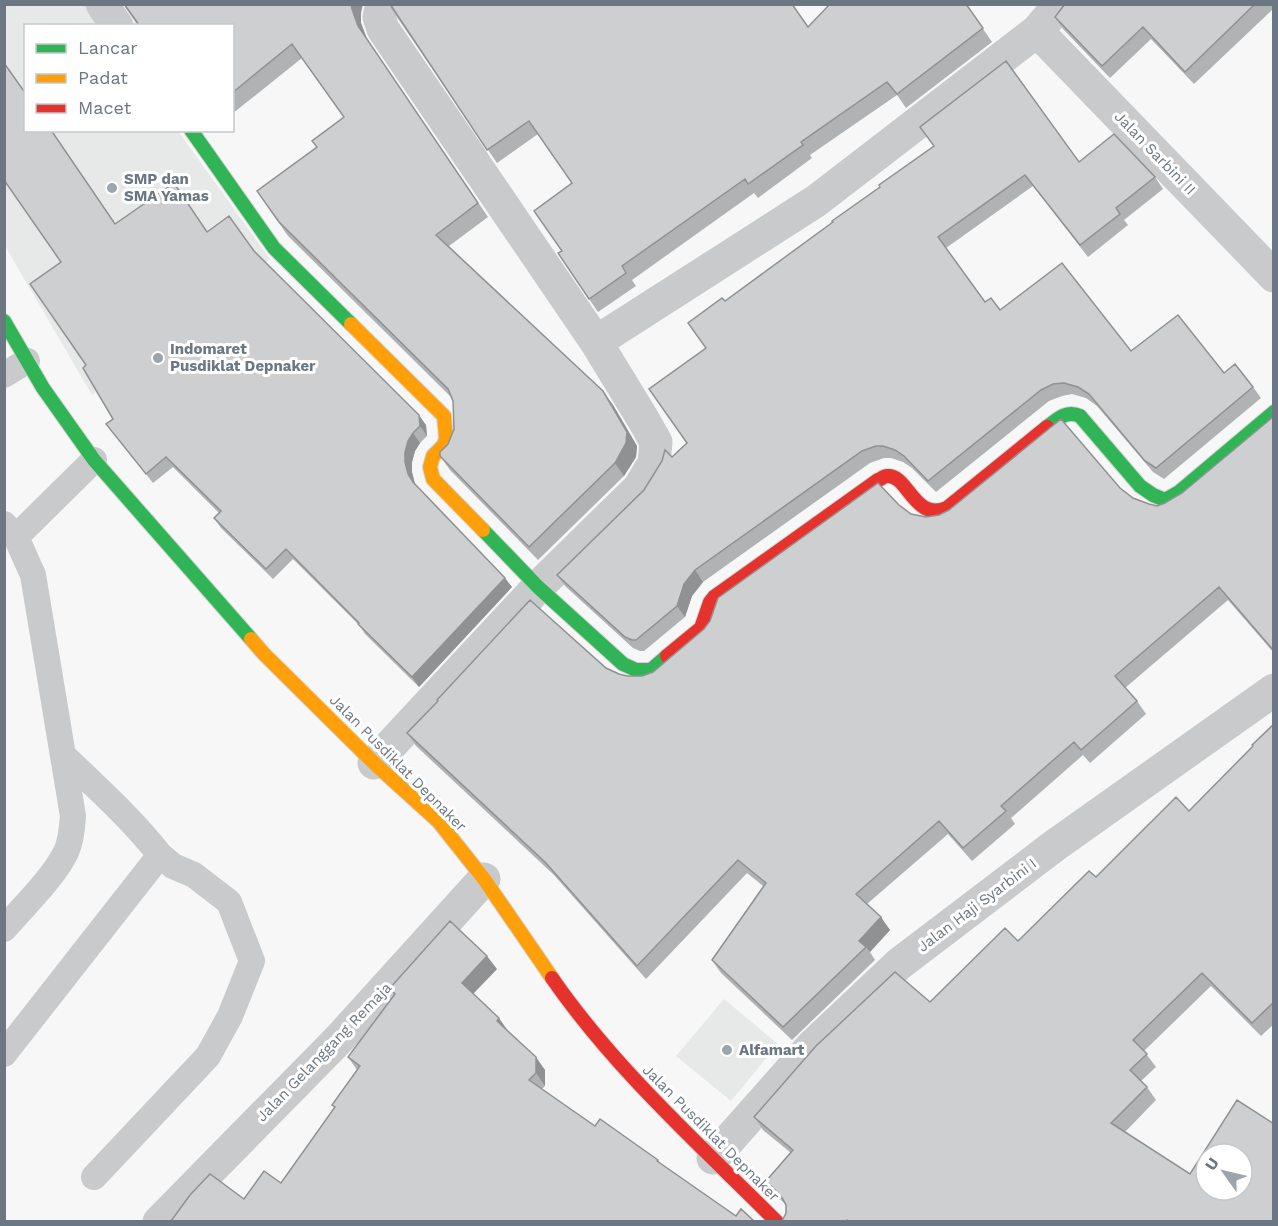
<svg xmlns="http://www.w3.org/2000/svg" width="1278" height="1226" viewBox="0 0 1278 1226" font-family="'Work Sans',sans-serif">
  <style>
    .built { fill: #e7e9e9 }
    .lines { fill: none; stroke-linecap: round; stroke-linejoin: round }
    .fast-casing { stroke: #d3d4d4; stroke-width: 16 }
    .slow-casing { stroke: #d3d4d4; stroke-width: 16 }
    .jam-casing { stroke: #d3d4d4; stroke-width: 16 }
    .lane { stroke: #c8cacb; stroke-width: 26 }
    .street { stroke: #c8cacb; stroke-width: 33 }
    .fast { stroke: #30b455; stroke-width: 14 }
    .slow { stroke: #ff9f0a; stroke-width: 14 }
    .jam { stroke: #e5322d; stroke-width: 14 }
    .wall { fill: #b0b2b3 }
    .shaded-wall { fill: #909192 }
    .building { fill: #cdcfd0; stroke: #909192; stroke-width: 1.5; fill-rule: evenodd }
    .poi-dot { fill: #9ca4ac; stroke: #fff; stroke-width: 2 }
    .labels { text-anchor: middle; dominant-baseline: central; stroke-width: 6; stroke-linejoin: round; paint-order: stroke }
    .street-label { font-size: 15px; fill: #6b7883; stroke: #fff }
    .poi-label { font-size: 15px; font-weight: bold; fill: #6b7883; stroke: #fff; text-anchor: start }
  </style>
  <rect width="100%" height="100%" fill="#f7f7f7"/>
  <!-- built -->
  <path class="built" d="M 4,5 L 88,5 L 103,25 L 26,26 L 26,130 L 178,131 L 270,259 L 158,349 L 92,395 L 5,246 Z
    M 724,999 L 778,1044 L 731,1101 L 676,1056 Z"/>
  <g class="lines">
    <!-- fast casing -->
    <g class="fast-casing">
      <path id="fast" d="M 191,130 L 274,248 L 351,324
        M 4,321 L 43,388 L 94,460 L 251,639
        M 1047,427 C 1058,419 1066,410 1080,416 L 1140,486 L 1153,495 L 1165,500 L 1179,492 L 1274,412
        M 483,530 L 538,587 L 623,664 L 636,670 L 651,670 L 667,656"/>
    </g>
    <!-- slow casing -->
    <g class="slow-casing">
      <path id="slow" d="M 351,324 L 444,416 L 446,438 L 444,445 L 433,456 L 430,467 L 433,479 L 483,530
        M 251,639 L 264,654 L 374,763 L 438,821 L 484,879 L 552,978"/>
    </g>
    <!-- jam casing -->
    <g class="jam-casing">
      <path id="jam" d="M 667,656 L 701,628 L 710,602 L 714,597 L 878,480 C 881,479 884,476 887,476 C 908,474 914,522 947,508 L 1047,427
        M 552,978 C 615,1069 699,1144 777,1222"/>
    </g>
    <!-- lane -->
    <path class="lane" d="M 4,375 L 27,361
      M 4,524 L 16,537 L 33,575 L 73,816 C 72,828 71,841 66,852 C 54,877 23,907 4,929
      M 16,537 L 94,460
      M 4,1054 L 160,855 C 132,819 96,787 63,755
      M 94,1177 L 208,1056 L 230,1016 L 252,961 L 229,902 L 194,875 L 173,866 L 160,855"/>
    <!-- street -->
    <path class="street" d="M 102,4 L 117,26
      M 382,4 L 379,17 L 383,29 L 596,342 L 816,201 L 1037,31 L 1060,4
      M 1037,31 L 1274,276
      M 374,763 L 538,587 L 639,488 L 654,463 L 656,442 L 643,419 L 596,342
      M 713,1158 L 812,1046 L 899,964 L 1054,846 L 1274,690
      M 159,1222 L 340,1038 L 484,879"/>
    <!-- fast -->
    <use href="#fast" class="fast"/>
    <!-- slow -->
    <use href="#slow" class="slow"/>
    <!-- jam -->
    <use href="#jam" class="jam"/>
  </g>
  <!-- wall -->
  <path class="wall" d="M 966,4 L 992,42 L 906,108 L 897,95 L 810,155 L 812,158 L 758,198 L 754,193 L 632,280 L 636,286 L 598,312 L 558,253 L 562,251 L 572,183 L 538,134 L 497,163 L 390,7 L 808,27 Z
    M 1065,4 L 1274,4 L 1274,8 L 1194,84 L 1151,39 L 1110,78 L 1063,29 L 1055,17 Z
    M 125,7 L 361,13 L 361,23 L 367,39 L 488,217 L 449,246 L 613,405 L 637,446 L 636,457 L 624,476 L 538,560 L 450,470 L 440,456 L 448,444 L 454,429 L 453,401 L 451,397 L 288,236 L 257,191 L 317,147 L 344,117 L 302,58 L 232,114 L 232,26 L 138,26 Z
    M 1079,162 L 1155,177 L 1163,189 L 1124,220 L 1128,225 L 1088,257 L 1033,186 L 946,248 L 985,302 L 1000,310 L 1131,351 L 1224,373 L 1253,387 L 1261,398 L 1164,479 L 1153,472 L 1097,406 L 1086,398 L 1072,394 L 1062,396 L 1049,401 L 936,492 L 912,468 L 903,462 L 891,458 L 884,458 L 870,463 L 703,582 L 692,596 L 685,617 L 644,651 L 640,651 L 633,648 L 565,586 L 557,575 L 644,490 L 672,457 L 687,443 L 725,301 L 833,222 Z
    M 115,224 L 208,232 L 254,251 L 426,425 L 427,436 L 420,443 L 415,451 L 412,462 L 412,472 L 415,484 L 512,587 L 419,687 L 365,634 L 360,626 L 293,559 L 273,579 L 221,528 L 214,518 L 219,513 L 173,467 L 153,483 L 106,424 L 113,419 L 86,365 L 61,262 Z
    M 1274,416 L 1274,653 L 1228,600 L 1125,688 L 1137,701 L 1146,714 L 1090,763 L 1083,755 L 1011,818 L 1015,824 L 972,861 L 948,834 L 867,904 L 890,930 L 870,952 L 875,960 L 792,1040 L 721,973 L 712,960 L 763,886 L 747,873 L 646,979 L 554,875 L 416,746 L 407,733 L 606,668 L 619,674 L 627,676 L 642,676 L 653,672 L 899,505 L 911,514 L 926,517 L 1120,488 L 1133,498 L 1149,504 L 1157,506 L 1165,503 L 1182,493 Z
    M 1274,723 L 1274,1024 L 1261,1036 L 1211,986 L 1144,1051 L 1156,1067 L 1141,1081 L 1147,1087 L 1156,1100 L 1125,1132 L 1190,1174 L 1274,1221 L 786,1213 L 786,1205 L 775,1194 L 766,1181 L 791,1153 L 763,1130 L 754,1117 L 930,1002 L 1018,941 L 1096,877 L 1189,811 L 1253,746 Z
    M 497,969 L 473,994 L 545,1070 L 545,1086 L 542,1089 L 595,1126 L 658,1160 L 660,1163 L 736,1216 L 244,1199 L 281,1183 L 334,1108 L 332,1105 L 357,1070 L 348,1057 L 394,995 L 390,988 Z"/>
  <!-- shaded-wall -->
  <path class="shaded-wall" d="M 351,4 L 363,4 L 361,13 L 361,23 L 367,39 L 488,217 L 358,26 L 352,9 Z
    M 603,391 L 613,405 L 637,446 L 636,457 L 624,476 L 615,463 Z
    M 419,415 L 426,425 L 427,436 L 420,426 Z
    M 413,433 L 420,443 L 415,451 L 412,462 L 412,472 L 415,484 L 413,482 L 408,474 L 405,462 L 405,452 L 408,441 Z
    M 695,570 L 703,582 L 692,596 L 685,617 L 677,606 L 684,584 Z
    M 505,578 L 512,587 L 419,687 L 412,677 Z
    M 881,917 L 890,930 L 870,952 L 866,947 L 859,941 Z
    M 487,956 L 497,969 L 471,996 L 462,983 Z
    M 499,1018 L 508,1031 L 506,1034 L 497,1021 Z
    M 536,1057 L 545,1070 L 545,1086 L 536,1073 Z"/>
  <!-- building -->
  <path class="building" d="M 124,4 L 351,4 L 352,9 L 358,26 L 478,203 L 436,235 L 603,391 L 627,432 L 626,443 L 615,463 L 529,547 L 440,456 L 440,452 L 448,444 L 454,429 L 453,401 L 448,389 L 279,222 L 257,191 L 317,147 L 312,141 L 344,117 L 292,44 L 232,93 L 232,26 L 140,26 Z
    M 390,4 L 792,4 L 808,27 L 830,4 L 966,4 L 983,28 L 897,94 L 887,82 L 801,142 L 803,145 L 748,184 L 745,179 L 622,266 L 626,273 L 589,299 L 558,253 L 562,251 L 534,211 L 572,183 L 529,121 L 487,150 Z
    M 1065,4 L 1255,4 L 1185,72 L 1143,27 L 1102,66 L 1055,17 Z
    M 1006,61 L 1079,162 L 1114,134 L 1155,177 L 1116,208 L 1120,214 L 1080,245 L 1025,175 L 938,237 L 985,302 L 991,298 L 1000,310 L 1062,263 L 1131,351 L 1178,315 L 1224,373 L 1235,364 L 1253,387 L 1156,468 L 1145,461 L 1089,394 L 1078,387 L 1064,383 L 1053,384 L 1041,390 L 928,481 L 904,456 L 895,450 L 883,446 L 876,446 L 862,451 L 695,570 L 684,584 L 677,606 L 636,640 L 632,640 L 625,637 L 557,575 L 644,490 L 662,461 L 665,450 L 672,457 L 687,443 L 649,389 L 706,348 L 688,323 L 722,298 L 725,301 L 833,222 L 832,221 L 880,187 L 879,185 L 934,146 L 920,127 Z
    M 4,63 L 26,94 L 26,130 L 51,130 L 115,224 L 174,183 L 207,232 L 229,216 L 254,251 L 419,415 L 420,426 L 413,433 L 408,441 L 405,452 L 405,462 L 408,474 L 413,482 L 505,578 L 412,677 L 358,624 L 359,623 L 286,549 L 266,569 L 214,518 L 221,511 L 166,457 L 146,474 L 106,424 L 113,419 L 83,368 L 86,365 L 30,284 L 61,262 L 4,180 Z
    M 1274,416 L 1274,651 L 1219,587 L 1115,676 L 1137,701 L 1081,750 L 1074,742 L 1001,806 L 1006,811 L 963,848 L 939,821 L 856,894 L 881,917 L 859,941 L 866,947 L 783,1027 L 712,960 L 766,883 L 738,860 L 637,966 L 545,862 L 407,733 L 438,701 L 437,700 L 530,600 L 606,668 L 619,674 L 627,676 L 642,676 L 653,672 L 704,629 L 710,621 L 718,598 L 878,483 L 899,505 L 911,514 L 926,517 L 939,515 L 949,510 L 1061,419 L 1120,488 L 1133,498 L 1149,504 L 1157,506 L 1165,503 L 1182,493 Z
    M 1274,724 L 1274,1002 L 1252,1023 L 1202,973 L 1133,1040 L 1147,1054 L 1130,1070 L 1147,1087 L 1111,1123 L 1190,1174 L 1237,1100 L 1274,1124 L 1274,1221 L 848,1221 L 847,1220 L 846,1221 L 782,1221 L 786,1213 L 786,1205 L 781,1196 L 766,1181 L 793,1150 L 754,1117 L 816,1046 L 895,972 L 930,1002 L 1005,928 L 1018,941 L 1089,871 L 1096,877 L 1176,797 L 1189,811 L 1253,746 L 1252,745 ZM 1206,1154 L 1242,1154 L 1242,1190 L 1206,1190 Z
    M 450,921 L 487,956 L 462,983 L 499,1018 L 497,1021 L 536,1057 L 536,1073 L 529,1080 L 595,1126 L 600,1119 L 658,1160 L 657,1161 L 736,1216 L 741,1209 L 754,1221 L 171,1221 L 190,1195 L 210,1174 L 244,1199 L 264,1171 L 281,1183 L 335,1107 L 332,1105 L 360,1066 L 348,1057 L 395,994 L 390,988 Z"/>
  <!-- markers -->
  <g class="poi-dot">
    <circle cx="112" cy="188" r="6"/>
    <circle cx="158" cy="358" r="6"/>
    <circle cx="727" cy="1050" r="6"/>
  </g>
  <g class="labels">
    <!-- street labels -->
    <g class="street-label">
      <text transform="translate(1155 153) rotate(46)">Jalan Sarbini II</text>
      <text transform="translate(398 763) rotate(45)">Jalan Pusdiklat Depnaker</text>
      <text transform="translate(977 905) rotate(-37)">Jalan Haji Syarbini I</text>
      <text transform="translate(324 1052) rotate(-46)">Jalan Gelanggang Remaja</text>
      <text transform="translate(711 1133) rotate(45)">Jalan Pusdiklat Depnaker</text>
    </g>
    <!-- poi labels -->
    <g class="poi-label">
      <text x="124" y="179">SMP dan<tspan x="124" dy="17">SMA Yamas</tspan></text>
      <text x="170" y="349">Indomaret<tspan x="170" dy="17">Pusdiklat Depnaker</tspan></text>
      <text x="739" y="1050">Alfamart</text>
    </g>
  </g>
  <!-- border -->
  <rect width="1278" height="1226" fill="none" stroke="#6b7883" stroke-width="12"/>
  <!-- legend -->
  <rect x="24" y="24" width="210" height="108" fill="#ffffff" stroke="#c4c9cd" stroke-width="1.5"/>
  <rect x="36" y="44" width="30" height="9" fill="#30b455" stroke="#c4c9cd" stroke-width="1.5"/>
  <text x="78" y="54" font-size="18" fill="#6b7883">Lancar</text>
  <rect x="36" y="74" width="30" height="9" fill="#ff9f0a" stroke="#c4c9cd" stroke-width="1.5"/>
  <text x="78" y="84" font-size="18" fill="#6b7883">Padat</text>
  <rect x="36" y="104" width="30" height="9" fill="#e5322d" stroke="#c4c9cd" stroke-width="1.5"/>
  <text x="78" y="114" font-size="18" fill="#6b7883">Macet</text>
  <!-- north arrow -->
  <g transform="translate(1224 1172) rotate(304)"><circle r="28" fill="#ffffff" stroke="#c4c9cd" stroke-width="1.5"/>
  <path d="M0-4.5L10 22L0 15L-10 22Z" fill="#9ca4ac"/>
  <text y="-9" font-size="16" font-weight="bold" text-anchor="middle" fill="#6b7883">U</text>
  </g>
</svg>
